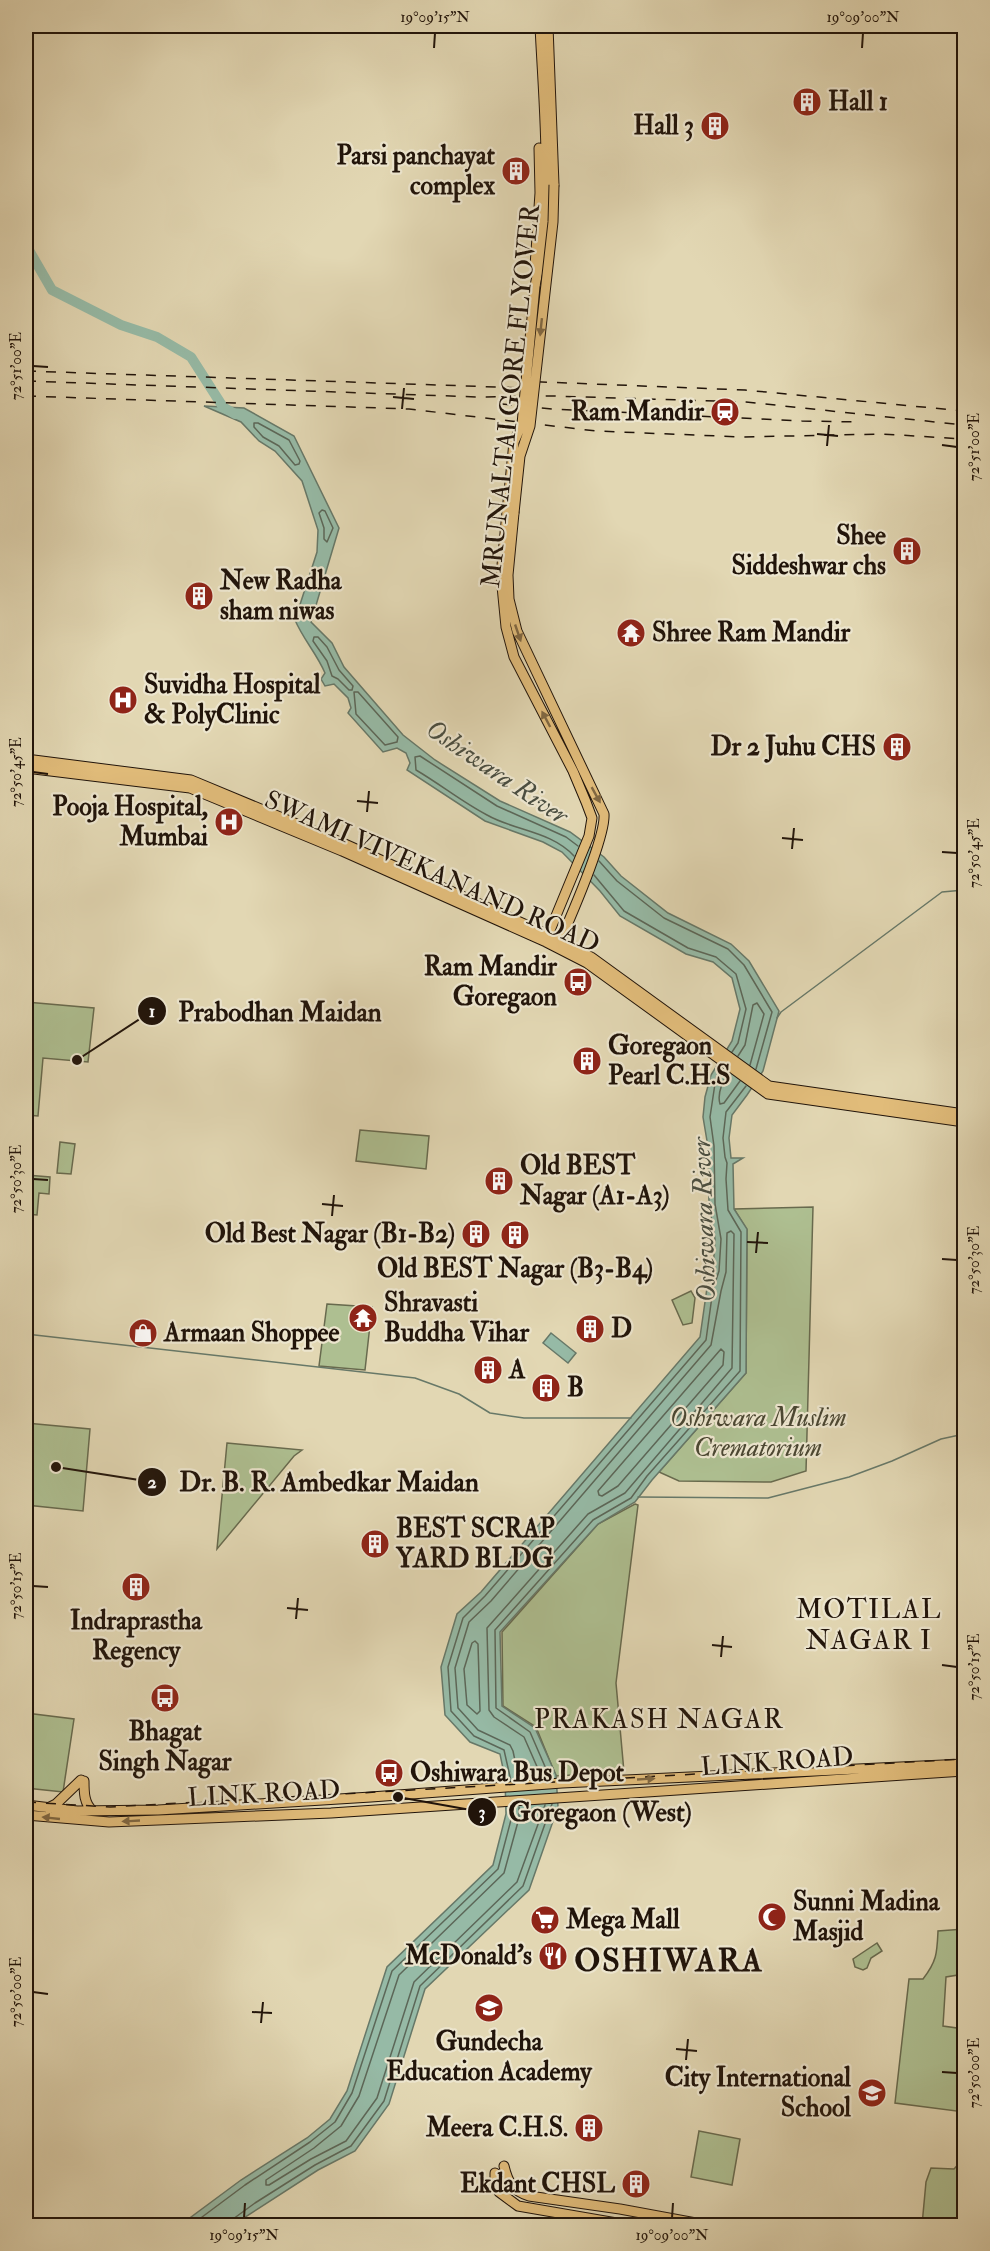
<svg xmlns="http://www.w3.org/2000/svg" width="990" height="2251" viewBox="0 0 990 2251" font-family="'IM FELL Double Pica',serif">
  <style>
    .green { fill: #aebf91; stroke: #686a4e; stroke-width: 1.5 }
    .water { fill: #96baa6; stroke: #677868; stroke-width: 1.5 }
    .lines { fill: none; stroke-linecap: round; stroke-linejoin: round }
    .shore { stroke: #5c6758; stroke-width: 1.5 }
    .stream { stroke: #677868; stroke-width: 1.5 }
    .river { stroke: #96baa6; stroke-width: 10 }
    .major-casing { stroke: #21140a; stroke-width: 11 }
    .major { stroke: #e1bc7a; stroke-width: 9 }
    .rail { stroke: #21140a; stroke-width: 1.5; stroke-dasharray: 10 10; stroke-linecap: butt }
    .major-bridge-casing { stroke: #21140a; stroke-width: 11; stroke-linecap: butt }
    .major-bridge { stroke: #e1bc7a; stroke-width: 9 }
    .oneway { fill: #816842 }
    .ticks { fill: none; stroke: #21140a; stroke-width: 2 }
    .labels { text-anchor: middle; dominant-baseline: central; stroke-width: 4.5; stroke-linejoin: round; paint-order: stroke }
    .poi-label { font-size: 26px; font-weight: bold; fill: #21140a; stroke: #ece5ce; text-anchor: start }
    .street-label { font-size: 26px; fill: #21140a; stroke: #ece5ce }
    .park-label { font-size: 26px; font-style: italic; fill: #4b4732; stroke: #ece5ce }
    .water-label { font-size: 27px; font-style: italic; fill: #4a4e41; stroke: #ece5ce }
    .neighbourhood-label { font-size: 27px; letter-spacing: 1.5px; fill: #21140a; stroke: #ece5ce }
    .district-label { font-size: 32px; font-weight: bold; letter-spacing: 1.5px; fill: #21140a; stroke: #ece5ce }
    .leader { fill: none; stroke: #21140a; stroke-width: 2 }
    .callout-dot { fill: #21140a; stroke: #ece5ce; stroke-width: 2 }
    .mark-label { font-size: 18px; text-anchor: middle; font-weight: bold; fill: #fff }
    .callout-label { font-size: 27px; text-anchor: middle; font-weight: bold; fill: #21140a; stroke: #ece5ce; stroke-width: 4.5; stroke-linejoin: round; paint-order: stroke }
    .neatline { fill: none; stroke: #21140a; stroke-width: 2 }
    .ticks-label { font-size: 15px; text-anchor: middle; fill: #21140a }
  </style>
  <rect width="100%" height="100%" fill="#e2d7b3"/>
  <filter id="stains"><feTurbulence type="fractalNoise" baseFrequency=".00333" numOctaves="4"/><feColorMatrix values="0 0 0 0 .2 0 0 0 0 .09 0 0 0 0 .02 0 0 0 .5 -.17"/></filter>
  <radialGradient id="worn" r=".72"><stop offset=".6" stop-color="#630" stop-opacity="0"/><stop offset="1" stop-color="#630" stop-opacity=".3"/></radialGradient>
  <!-- green -->
  <path class="green" d="M 26,1002 L 94,1008 L 88,1062 L 43,1058 L 38,1116 L 26,1115 Z
    M 360,1130 L 429,1136 L 426,1169 L 356,1161 Z
    M 60,1142 L 75,1144 L 71,1174 L 57,1173 Z
    M 26,1175 L 50,1177 L 49,1194 L 39,1193 L 37,1215 L 26,1214 Z
    M 813,1207 L 806,1471 L 771,1482 L 679,1481 L 659,1472 L 746,1373 L 747,1230 L 734,1209 Z
    M 691,1291 L 695,1298 L 692,1323 L 683,1325 L 672,1300 Z
    M 327,1304 L 372,1307 L 365,1370 L 319,1366 Z
    M 26,1423 L 90,1429 L 83,1511 L 26,1505 Z
    M 227,1443 L 302,1450 L 294,1456 L 217,1549 Z
    M 635,1504 L 638,1505 L 616,1683 L 624,1772 L 556,1776 L 536,1727 L 503,1706 L 502,1632 L 598,1524 Z
    M 26,1713 L 74,1719 L 63,1792 L 26,1788 Z
    M 964,1929 L 964,1974 L 946,1977 L 943,2026 L 964,2029 L 964,2112 L 895,2103 L 909,1979 L 923,1979 C 937,1961 937,1953 938,1931 Z
    M 877,1943 L 882,1951 L 871,1958 L 867,1968 L 863,1970 L 855,1967 L 853,1959 Z
    M 699,2131 L 740,2139 L 732,2185 L 691,2177 Z
    M 964,2158 L 964,2225 L 922,2225 L 926,2182 L 931,2168 L 954,2169 Z"/>
  <!-- water -->
  <path class="water" d="M 204,406 L 244,408 L 294,436 L 339,528 L 311,622 L 332,643 L 344,667 L 403,735 L 435,760 L 500,801 L 570,832 L 604,857 L 621,876 L 668,913 L 731,944 L 749,961 L 779,1011 L 763,1071 L 747,1095 L 732,1115 L 729,1138 L 731,1158 L 743,1158 L 733,1164 L 734,1209 L 747,1229 L 746,1373 L 652,1480 L 635,1502 L 598,1524 L 500,1632 L 502,1706 L 535,1728 L 556,1775 L 558,1807 L 529,1890 L 425,1989 L 389,2104 L 355,2151 L 318,2170 L 233,2225 L 179,2226 L 241,2180 L 307,2138 L 330,2119 L 347,2091 L 387,1967 L 493,1865 L 506,1814 L 505,1778 L 500,1754 L 470,1742 L 445,1715 L 441,1667 L 457,1614 L 481,1592 L 700,1337 L 707,1288 L 713,1270 L 715,1239 L 709,1204 L 708,1147 L 703,1117 L 705,1097 L 711,1075 L 732,1041 L 740,1009 L 732,978 L 713,962 L 686,954 L 620,916 L 600,891 L 562,852 L 543,842 L 485,821 L 407,770 L 410,763 L 406,753 L 397,748 L 383,752 L 348,713 L 351,708 L 348,698 L 334,684 L 325,686 L 321,679 L 325,673 C 317,654 303,639 295,620 L 317,552 L 318,530 L 302,481 L 275,451 L 259,441 L 241,422 Z
    M 551,1333 L 576,1353 L 568,1363 L 543,1343 Z"/>
  <g class="lines">
    <!-- shore -->
    <path class="shore" d="M 254,423 L 258,423 L 289,440 L 300,461 L 299,464 L 295,465 L 279,446 L 263,437 L 254,427 Z
      M 322,510 L 325,511 L 333,528 L 327,542 L 324,539 L 324,528 L 319,513 Z
      M 314,637 L 318,637 L 327,647 L 339,670 L 353,686 L 352,690 L 349,690 L 338,679 L 332,676 L 327,661 L 313,641 Z
      M 354,692 L 358,692 L 398,737 L 397,742 L 385,745 L 356,714 Z
      M 574,856 C 551,831 515,831 487,815 C 462,802 440,784 416,770 L 415,757 L 420,756 L 497,806 L 566,837 L 578,846
      M 599,861 L 617,881 L 664,918 L 728,949 L 744,965 L 772,1012 L 756,1069
      M 594,875 L 624,911 L 688,948 L 716,957 L 736,974 L 746,1009 L 738,1043 L 732,1052
      M 738,1056 L 745,1045 L 753,1005 L 757,1003 L 764,1014 L 750,1065
      M 728,1073 C 723,1081 717,1094 720,1104 L 724,1103 L 740,1081
      M 721,1349 L 724,1352 L 723,1365 L 618,1486 L 602,1496 L 599,1495 L 598,1491 Z
      M 475,1641 L 478,1644 L 480,1711 L 477,1714 L 467,1705 L 464,1669 L 472,1643 Z
      M 550,1778 L 530,1732 L 496,1708 L 495,1630 L 593,1520 L 631,1498 L 647,1476 L 740,1371 L 741,1232 L 728,1210 L 726,1179 L 727,1163 L 725,1157 L 723,1138 L 726,1112 L 746,1086
      M 519,1780 L 513,1751 L 510,1745 L 478,1730 L 458,1708 L 455,1668 L 469,1622 L 491,1601 L 711,1345 L 721,1291 L 726,1272 L 727,1233 L 731,1231 L 734,1234 L 732,1368 L 625,1493 L 588,1514 L 487,1628 L 489,1710 L 494,1717 L 524,1737 L 542,1778
      M 511,1781 L 504,1750 L 474,1736 L 451,1711 L 448,1667 L 463,1618 L 485,1596 L 706,1340 L 713,1289 L 719,1271 L 721,1239 L 715,1204 L 714,1146 L 710,1117 L 716,1077 L 722,1068
      M 519,1807 L 519,1818 L 504,1873 L 399,1975 L 359,2096 L 341,2126 L 314,2148 L 266,2180 L 266,2185 L 269,2185 L 311,2159 L 346,2141 L 377,2098 L 414,1982 L 517,1882 L 545,1805
      M 190,2226 L 245,2185 L 310,2142 L 335,2122 L 352,2093 L 392,1971 L 498,1869 L 512,1816 L 512,1807
      M 230,2226 L 233,2219 L 255,2203 L 315,2165 L 351,2146 L 384,2101 L 420,1986 L 523,1886 L 552,1804"/>
    <!-- stream -->
    <path class="stream" d="M 777,1018 L 781,1012 L 942,892 L 964,890
      M 26,1334 L 415,1378 L 459,1394 L 490,1413 L 524,1418 L 631,1418
      M 638,1497 L 768,1498 L 849,1477 L 892,1461 L 941,1439 L 964,1434"/>
    <!-- river -->
    <path class="river" d="M 26,245 L 52,290 L 121,325 L 157,337 L 191,357 L 223,407 L 235,414"/>
    <!-- major casing -->
    <g class="major-casing">
      <path id="major" d="M 548,26 L 554,185
        M 535,266 L 540,193 L 539,148
        M 535,286 C 554,201 544,112 540,26
        M 507,512 L 501,576 L 506,627 L 514,657 L 573,771 L 586,802 L 592,818 L 589,836 L 546,940
        M 514,513 L 508,575 L 509,599 L 517,631 L 604,814 C 606,836 569,921 558,946
        M 26,759 L 191,780 L 345,844 L 549,935 L 591,957 L 769,1086 L 964,1114
        M 26,768 L 190,788 L 342,851 L 546,942 L 587,963 L 768,1094 L 964,1122
        M 84,1781 C 84,1792 84,1804 93,1811
        M 26,1805 L 77,1811 L 158,1810 L 371,1797 L 562,1783 L 964,1764
        M 48,1808 L 56,1804 L 81,1780
        M 26,1815 L 109,1822 L 331,1813 L 964,1771
        M 504,2166 C 508,2183 513,2191 529,2196 L 620,2209 L 712,2226
        M 495,2173 L 495,2185 L 499,2192 L 518,2206 L 634,2226"/>
    </g>
    <!-- major -->
    <use href="#major" class="major"/>
    <!-- rail -->
    <path class="rail" d="M 26,371 L 526,388
      M 26,381 L 478,397 L 552,396 L 746,402 L 964,425
      M 517,381 L 745,390 L 964,411
      M 26,396 L 409,409 L 596,431 L 743,437 L 882,434 L 964,439
      M 502,404 L 553,409 L 802,421 L 859,422
      M 26,1802 L 110,1807 L 964,1759"/>
    <!-- major-bridge casing -->
    <g class="major-bridge-casing">
      <path id="major-bridge" d="M 507,512 L 514,442 L 522,424 L 535,286
        M 514,513 L 520,456 L 530,426 L 553,222 L 554,185"/>
    </g>
    <!-- major-bridge -->
    <use href="#major-bridge" class="major-bridge"/>
  </g>
  <!-- one-way arrows -->
  <defs><path id="oneway-solid" d="M-6-.8H1V-3.2L6.5 0L1 3.2V.8H-6Z" transform="scale(1.5)"/></defs>
  <g class="oneway">
    <use href="#oneway-solid" transform="translate(541 327) rotate(96)"/>
    <use href="#oneway-solid" transform="translate(518 633) rotate(71)"/>
    <use href="#oneway-solid" transform="translate(546 719) rotate(-118)"/>
    <use href="#oneway-solid" transform="translate(596 795) rotate(61)"/>
    <use href="#oneway-solid" transform="translate(646 1779) rotate(-3)"/>
    <use href="#oneway-solid" transform="translate(51 1818) rotate(-174)"/>
    <use href="#oneway-solid" transform="translate(131 1821) rotate(177)"/>
  </g>
  <!-- ticks -->
  <path class="ticks" d="M 434,48 L 435,33M 862,48 L 863,33M 33,366 L 48,367M 393,397 L 414,399M 402,409 L 404,388M 817,434 L 838,436M 942,445 L 957,447M 827,446 L 829,425M 33,772 L 48,774M 357,801 L 378,803M 367,812 L 369,791M 782,838 L 803,840M 792,849 L 794,828M 942,852 L 957,853M 33,1179 L 48,1180M 322,1204 L 343,1206M 332,1216 L 334,1195M 747,1242 L 768,1243M 756,1253 L 758,1232M 942,1259 L 957,1260M 33,1586 L 48,1587M 287,1608 L 308,1610M 296,1619 L 298,1598M 712,1645 L 732,1647M 721,1657 L 723,1636M 942,1665 L 957,1667M 33,1992 L 48,1994M 252,2012 L 272,2013M 261,2023 L 263,2002M 676,2049 L 697,2051M 686,2060 L 688,2039M 942,2072 L 957,2073M 244,2218 L 245,2203M 672,2218 L 673,2203"/>
  <!-- icons -->
  <defs>
    <g id="building-disc" transform="scale(1.5)"><circle r="9.5" fill="#8f2418" stroke="#ece5ce"/><path d="M-4-6H4V6H1V3H-1V6H-4ZM-2.5-4.3h1.7v1.8h-1.7ZM.8-4.3h1.7v1.8H.8ZM-2.5-1h1.7V.8h-1.7ZM.8-1h1.7V.8H.8Z" fill="#fff"/></g>
    <g id="station-disc" transform="scale(1.5)"><circle r="9.5" fill="#8f2418" stroke="#ece5ce"/><path d="M-3-6H3Q5-6 5-4V2Q5 4 3 4L4.5 6H3L1.5 4h-3L-3 6H-4.5L-3 4Q-5 4-5 2V-4Q-5-6-3-6ZM-3.5-4v3h7v-3ZM-3.5 1v1.5H-2V1ZM2 1v1.5H3.5V1Z" fill="#fff"/></g>
    <g id="temple-disc" transform="scale(1.5)"><circle r="9.5" fill="#8f2418" stroke="#ece5ce"/><path d="M0-6L5-2H3V0L6.5 2.5H4V6H1.5V3h-3V6H-4V2.5H-6.5L-3 0V-2H-5Z" fill="#fff"/></g>
    <g id="hospital-disc" transform="scale(1.5)"><circle r="9.5" fill="#8f2418" stroke="#ece5ce"/><path d="M-5-5h3v3.5h4V-5h3V5h-3V1.5h-4V5h-3Z" fill="#fff"/></g>
    <g id="bus-disc" transform="scale(1.5)"><circle r="9.5" fill="#8f2418" stroke="#ece5ce"/><path d="M-5-6H5V4H4V6H2V4H-2V6H-4V4H-5ZM-3.5-4V0h7V-4ZM-3.5 1.2v1.5H-2V1.2ZM2 1.2v1.5H3.5V1.2Z" fill="#fff"/></g>
    <g id="shop-disc" transform="scale(1.5)"><circle r="9.5" fill="#8f2418" stroke="#ece5ce"/><path d="M-5-2.5h2.3a2.7 3.5 0 0 1 5.4 0H5L5.5 6h-11ZM-1.5-2.5h3a1.5 2.3 0 0 0-3 0Z" fill="#fff"/></g>
    <g id="mosque-disc" transform="scale(1.5)"><circle r="9.5" fill="#8f2418" stroke="#ece5ce"/><path d="M3.5-4.9A6 6 0 1 0 3.5 4.9A5 5 0 1 1 3.5-4.9Z" fill="#fff"/></g>
    <g id="supermarket-disc" transform="scale(1.5)"><circle r="9.5" fill="#8f2418" stroke="#ece5ce"/><path d="M-6-5.5h2.5l.6 2H6L4.5 2H-2.5L-4.4-4H-6ZM-1.5 3.2a1.3 1.3 0 1 0 .1 0ZM3 3.2a1.3 1.3 0 1 0 .1 0Z" fill="#fff"/></g>
    <g id="restaurant-disc" transform="scale(1.5)"><circle r="9.5" fill="#8f2418" stroke="#ece5ce"/><path d="M-5-6h1v4h1v-4h1v4h1v-4h1v5L-1.5 .5V6h-2V.5L-5-1ZM5-6V6H3V1.5H1.5Q1.5-4 5-6Z" fill="#fff"/></g>
    <g id="school-disc" transform="scale(1.5)"><circle r="9.5" fill="#8f2418" stroke="#ece5ce"/><path d="M0-5L7-2L0 1L-7-2ZM-4 1L0 2.5L4 1V4Q0 6-4 4Z" fill="#fff"/></g>
  </defs>
  <g fill-rule="evenodd">
    <use href="#building-disc" x="807" y="102"/>
    <use href="#building-disc" x="715" y="126"/>
    <use href="#building-disc" x="516" y="171"/>
    <use href="#station-disc" x="725" y="412"/>
    <use href="#building-disc" x="907" y="551"/>
    <use href="#building-disc" x="199" y="596"/>
    <use href="#temple-disc" x="631" y="633"/>
    <use href="#hospital-disc" x="123" y="700"/>
    <use href="#building-disc" x="897" y="747"/>
    <use href="#hospital-disc" x="229" y="822"/>
    <use href="#bus-disc" x="578" y="982"/>
    <use href="#building-disc" x="587" y="1061"/>
    <use href="#building-disc" x="499" y="1181"/>
    <use href="#building-disc" x="476" y="1234"/>
    <use href="#building-disc" x="515" y="1235"/>
    <use href="#temple-disc" x="363" y="1318"/>
    <use href="#building-disc" x="590" y="1329"/>
    <use href="#shop-disc" x="143" y="1333"/>
    <use href="#building-disc" x="488" y="1370"/>
    <use href="#building-disc" x="546" y="1388"/>
    <use href="#building-disc" x="375" y="1544"/>
    <use href="#building-disc" x="136" y="1587"/>
    <use href="#bus-disc" x="165" y="1698"/>
    <use href="#bus-disc" x="389" y="1773"/>
    <use href="#mosque-disc" x="772" y="1917"/>
    <use href="#supermarket-disc" x="545" y="1920"/>
    <use href="#restaurant-disc" x="553" y="1956"/>
    <use href="#school-disc" x="489" y="2008"/>
    <use href="#school-disc" x="872" y="2093"/>
    <use href="#building-disc" x="589" y="2128"/>
    <use href="#building-disc" x="636" y="2184"/>
  </g>
  <g class="labels">
    <!-- poi labels -->
    <g class="poi-label">
      <text x="828" y="102">Hall 1</text>
      <text x="694" y="126" text-anchor="end">Hall 3</text>
      <text x="495" y="156" text-anchor="end">Parsi panchayat<tspan x="495" dy="30">complex</tspan></text>
      <text x="704" y="412" text-anchor="end">Ram Mandir</text>
      <text x="886" y="536" text-anchor="end">Shee<tspan x="886" dy="30">Siddeshwar chs</tspan></text>
      <text x="220" y="581">New Radha<tspan x="220" dy="30">sham niwas</tspan></text>
      <text x="652" y="633">Shree Ram Mandir</text>
      <text x="144" y="685">Suvidha Hospital<tspan x="144" dy="30">&amp; PolyClinic</tspan></text>
      <text x="876" y="747" text-anchor="end">Dr 2 Juhu CHS</text>
      <text x="208" y="807" text-anchor="end">Pooja Hospital,<tspan x="208" dy="30">Mumbai</tspan></text>
      <text x="557" y="967" text-anchor="end">Ram Mandir<tspan x="557" dy="30">Goregaon</tspan></text>
      <text x="608" y="1046">Goregaon<tspan x="608" dy="30">Pearl C.H.S</tspan></text>
      <text x="520" y="1166">Old BEST<tspan x="520" dy="30">Nagar (A1-A3)</tspan></text>
      <text x="455" y="1234" text-anchor="end">Old Best Nagar (B1-B2)</text>
      <text x="515" y="1269" text-anchor="middle">Old BEST Nagar (B3-B4)</text>
      <text x="384" y="1303">Shravasti<tspan x="384" dy="30">Buddha Vihar</tspan></text>
      <text x="611" y="1329">D</text>
      <text x="164" y="1333">Armaan Shoppee</text>
      <text x="509" y="1370">A</text>
      <text x="567" y="1388">B</text>
      <text x="396" y="1529">BEST SCRAP<tspan x="396" dy="30">YARD BLDG</tspan></text>
      <text x="136" y="1621" text-anchor="middle">Indraprastha<tspan x="136" dy="30">Regency</tspan></text>
      <text x="165" y="1732" text-anchor="middle">Bhagat<tspan x="165" dy="30">Singh Nagar</tspan></text>
      <text x="410" y="1773">Oshiwara Bus Depot</text>
      <text x="793" y="1902">Sunni Madina<tspan x="793" dy="30">Masjid</tspan></text>
      <text x="566" y="1920">Mega Mall</text>
      <text x="532" y="1956" text-anchor="end">McDonald's</text>
      <text x="489" y="2042" text-anchor="middle">Gundecha<tspan x="489" dy="30">Education Academy</tspan></text>
      <text x="851" y="2078" text-anchor="end">City International<tspan x="851" dy="30">School</tspan></text>
      <text x="568" y="2128" text-anchor="end">Meera C.H.S.</text>
      <text x="615" y="2184" text-anchor="end">Ekdant CHSL</text>
    </g>
    <!-- street labels -->
    <g class="street-label">
      <text transform="translate(511 396) rotate(-84)">MRUNALTAI GORE FLYOVER</text>
      <text transform="translate(432 872) rotate(24)">SWAMI VIVEKANAND ROAD</text>
      <text transform="translate(777 1762) rotate(-4)">LINK ROAD</text>
      <text transform="translate(264 1794) rotate(-3)">LINK ROAD</text>
    </g>
    <!-- park labels -->
    <g class="park-label">
      <text x="758" y="1418">Oshiwara Muslim<tspan x="758" dy="30">Crematorium</tspan></text>
    </g>
    <!-- water labels -->
    <g class="water-label">
      <text transform="translate(497 772) rotate(34)">Oshiwara River</text>
      <text transform="translate(704 1220) rotate(-92)">Oshiwara River</text>
    </g>
    <!-- neighbourhood labels -->
    <g class="neighbourhood-label">
      <text x="869" y="1609">MOTILAL<tspan x="869" dy="31">NAGAR I</tspan></text>
      <text x="659" y="1719">PRAKASH NAGAR</text>
    </g>
    <!-- district labels -->
    <g class="district-label">
      <text x="669" y="1961">OSHIWARA</text>
    </g>
  </g>
  <!-- callouts -->
  <path class="leader" d="M77 1060L152 1011M56 1467L152 1482M398 1797L482 1812"/>
  <g class="callout-dot">
    <circle cx="77" cy="1060" r="6"/>
    <circle cx="56" cy="1467" r="6"/>
    <circle cx="398" cy="1797" r="6"/>
    <circle cx="152" cy="1011" r="15"/>
    <circle cx="152" cy="1482" r="15"/>
    <circle cx="482" cy="1812" r="15"/>
  </g>
  <g class="mark-label">
    <text x="152" y="1017">1</text>
    <text x="152" y="1488">2</text>
    <text x="482" y="1818">3</text>
  </g>
  <g class="callout-label">
    <text x="280" y="1021">Prabodhan Maidan</text>
    <text x="329" y="1491">Dr. B. R. Ambedkar Maidan</text>
    <text x="600" y="1821">Goregaon (West)</text>
  </g>
  <!-- margin -->
  <rect width="990" height="2251" fill="none" stroke="#e2d7b3" stroke-width="66"/>
  <rect x="33" y="33" width="924" height="2185" class="neatline"/>
  <g class="ticks-label">
    <text x="435" y="22">19°09'15"N</text>
    <text x="863" y="22">19°09'00"N</text>
    <text transform="translate(16 366) rotate(-90)" y="5">72°51'00"E</text>
    <text transform="translate(974 447) rotate(-90)" y="5">72°51'00"E</text>
    <text transform="translate(16 772) rotate(-90)" y="5">72°50'45"E</text>
    <text transform="translate(974 853) rotate(-90)" y="5">72°50'45"E</text>
    <text transform="translate(16 1179) rotate(-90)" y="5">72°50'30"E</text>
    <text transform="translate(974 1260) rotate(-90)" y="5">72°50'30"E</text>
    <text transform="translate(16 1586) rotate(-90)" y="5">72°50'15"E</text>
    <text transform="translate(974 1667) rotate(-90)" y="5">72°50'15"E</text>
    <text transform="translate(16 1992) rotate(-90)" y="5">72°50'00"E</text>
    <text transform="translate(974 2073) rotate(-90)" y="5">72°50'00"E</text>
    <text x="244" y="2240">19°09'15"N</text>
    <text x="672" y="2240">19°09'00"N</text>
  </g>
  <rect width="100%" height="100%" filter="url(#stains)"/>
  <rect width="100%" height="100%" fill="url(#worn)"/>
</svg>
